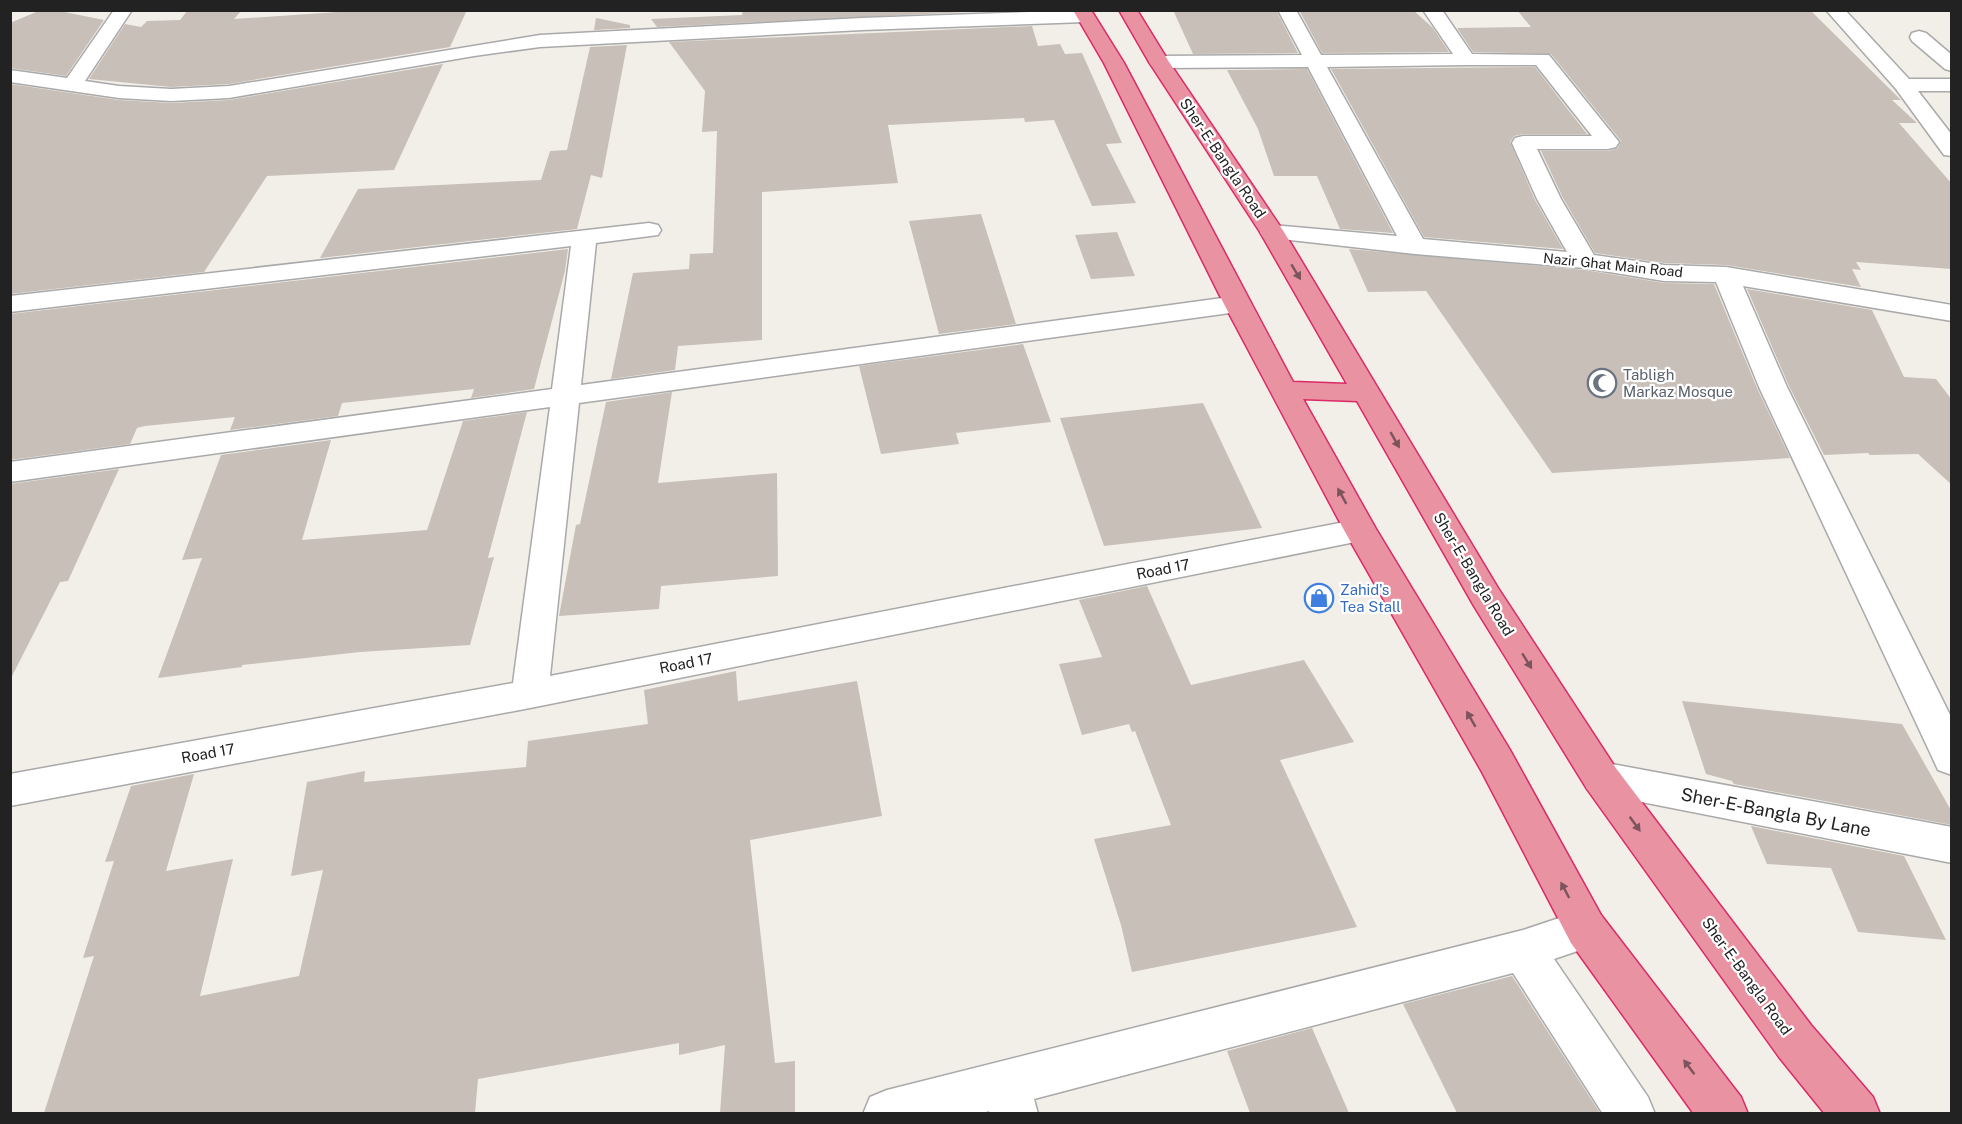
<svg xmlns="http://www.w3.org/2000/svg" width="1962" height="1124" viewBox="0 0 1962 1124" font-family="'Public Sans',sans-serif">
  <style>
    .building { fill: #c7bfb8 }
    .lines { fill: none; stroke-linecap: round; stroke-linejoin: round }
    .street-casing { stroke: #a9a9a9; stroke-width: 3 }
    .highway-casing { stroke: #dc2a67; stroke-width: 3 }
    .street { fill: #fff; fill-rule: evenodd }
    .highway { fill: #e892a2; fill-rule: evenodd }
    .oneway { fill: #7b545c }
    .labels { text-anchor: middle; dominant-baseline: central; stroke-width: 4.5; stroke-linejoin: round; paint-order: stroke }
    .far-street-label { font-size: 14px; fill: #222; stroke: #fff }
    .street-label { font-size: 15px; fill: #222; stroke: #fff }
    .worship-label { font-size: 15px; fill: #5b616d; stroke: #fff; text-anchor: start }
    .shop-label { font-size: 15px; fill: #366cbe; stroke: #fff; text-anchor: start }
    .near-street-label { font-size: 18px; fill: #222; stroke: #fff }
  </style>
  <rect width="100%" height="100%" fill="#f2efe9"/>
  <!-- building -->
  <path class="building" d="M 41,10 L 55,10 L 104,20 L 66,76 L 10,68 L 10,23 Z
    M 188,10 L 242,10 L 234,19 L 367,10 L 467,10 L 450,47 L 229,84 L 171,87 L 89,79 L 125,24 L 141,27 L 147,21 L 180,20 Z
    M 743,10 L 1008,10 L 657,27 L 651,19 L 742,15 Z
    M 1173,10 L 1276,10 L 1298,53 L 1193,54 Z
    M 1299,10 L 1413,10 L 1433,28 L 1449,52 L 1322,53 Z
    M 1517,10 L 1810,10 L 1901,100 L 1892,100 L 1917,123 L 1899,123 L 1952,184 L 1952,269 L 1856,262 L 1861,270 L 1852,269 L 1861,287 L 1726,265 L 1664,263 L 1595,253 L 1563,198 L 1541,151 L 1609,151 L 1618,148 L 1621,141 L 1551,54 L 1473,52 L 1457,28 L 1531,27 Z
    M 596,18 L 630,25 L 630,28 L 594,30 Z
    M 1032,26 L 1038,46 L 1060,44 L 1065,54 L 1082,53 L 1122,143 L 1106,144 L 1136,203 L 1092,206 L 1054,120 L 1025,122 L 1024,118 L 888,125 L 898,183 L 762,192 L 762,340 L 678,346 L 675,370 L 611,379 L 633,273 L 689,269 L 690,254 L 713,253 L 717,131 L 702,132 L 705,91 L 669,42 Z
    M 627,45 L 602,178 L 591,175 L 577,229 L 320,258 L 358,189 L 541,180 L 550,151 L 567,150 L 590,47 Z
    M 443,64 L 394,170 L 267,176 L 204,272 L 10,294 L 10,84 L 119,100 L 171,103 L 229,100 Z
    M 1535,67 L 1587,134 L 1523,134 L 1514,136 L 1510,142 L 1535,200 L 1563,249 L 1424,237 L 1331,69 Z
    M 1307,69 L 1393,233 L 1340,229 L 1317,176 L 1274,176 L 1258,129 L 1227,70 Z
    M 981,214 L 1016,324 L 939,334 L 909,221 Z
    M 1117,232 L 1135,276 L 1091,279 L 1075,235 Z
    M 568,249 L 565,271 L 534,389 L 471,398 L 474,389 L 342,403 L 338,416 L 230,430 L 235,417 L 145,426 L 137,428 L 130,444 L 10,460 L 10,314 Z
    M 1349,249 L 1585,270 L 1664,283 L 1714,284 L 1757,388 L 1790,458 L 1552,473 L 1426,291 L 1368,292 Z
    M 1747,289 L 1872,310 L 1904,377 L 1936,379 L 1952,400 L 1952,485 L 1918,454 L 1870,455 L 1868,453 L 1824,455 L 1789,386 Z
    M 1023,344 L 1051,422 L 956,433 L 959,444 L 881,454 L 859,366 Z
    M 672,392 L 658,483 L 777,473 L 778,576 L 661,586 L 659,609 L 559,616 L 576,525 L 580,524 L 606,402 Z
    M 1203,403 L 1262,528 L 1104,546 L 1060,418 Z
    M 527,412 L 488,558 L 494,557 L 470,645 L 360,652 L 242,665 L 242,667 L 158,678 L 202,558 L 182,560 L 221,455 L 331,440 L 302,540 L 427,530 L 463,421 Z
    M 119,469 L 68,581 L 60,582 L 10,680 L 10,484 Z
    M 1147,586 L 1191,685 L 1304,660 L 1354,742 L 1280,760 L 1357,927 L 1132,972 L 1121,925 L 1094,839 L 1171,825 L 1135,731 L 1132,732 L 1129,724 L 1082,735 L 1059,664 L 1102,657 L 1079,600 Z
    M 736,671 L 738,701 L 857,681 L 882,816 L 750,840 L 775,1063 L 795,1061 L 795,1113 L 720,1113 L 725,1045 L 679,1055 L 679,1043 L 478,1079 L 475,1113 L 44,1113 L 94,956 L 83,958 L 114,861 L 105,862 L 131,786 L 194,774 L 166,871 L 233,859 L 200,996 L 299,976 L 323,870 L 291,876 L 307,782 L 365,771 L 364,782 L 526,767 L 528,741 L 648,724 L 644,690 Z
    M 1682,701 L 1902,724 L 1952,812 L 1952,825 L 1734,784 L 1732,781 L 1706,774 Z
    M 1751,826 L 1904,856 L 1946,940 L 1858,932 L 1831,868 L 1767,864 Z
    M 1512,976 L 1600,1113 L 1457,1113 L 1403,1004 Z
    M 1312,1028 L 1349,1113 L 1250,1113 L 1227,1051 Z"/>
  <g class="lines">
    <!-- street casing -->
    <g class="street-casing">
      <path id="street" d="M 114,10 L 132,10 L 85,81 L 119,86 L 171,89 L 229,86 L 540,35 L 862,18 L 1085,10 L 1091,12 L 1094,16 L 1091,20 L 1085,22 L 862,30 L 540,47 L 474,56 L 229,98 L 171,101 L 119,98 L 10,82 L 10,70 L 67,78 Z
        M 1278,10 L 1296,10 L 1321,55 L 1453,54 L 1423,10 L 1442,10 L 1472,54 L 1549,55 L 1619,142 L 1616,147 L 1608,149 L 1537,149 L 1561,199 L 1594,255 L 1664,265 L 1726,267 L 1952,305 L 1952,321 L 1743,286 L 1787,387 L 1952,719 L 1952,775 L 1938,770 L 1933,759 L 1759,387 L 1716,282 L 1664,281 L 1585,268 L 1415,254 L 1263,237 L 1260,232 L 1263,227 L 1272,225 L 1397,236 L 1308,67 L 1159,68 L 1152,66 L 1149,62 L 1152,58 L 1159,56 L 1302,55 ZM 1465,65 L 1536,65 L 1592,136 L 1523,136 L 1515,138 L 1512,143 L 1537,199 L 1567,252 L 1423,239 L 1327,67 Z
        M 1826,10 L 1845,10 L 1909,79 L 1952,79 L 1952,91 L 1918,91 L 1952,135 L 1952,156 L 1944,155 L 1896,89 Z
        M 1919,31 L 1926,33 L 1952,55 L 1952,71 L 1945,69 L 1912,41 L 1910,37 L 1912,33 Z
        M 649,223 L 658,225 L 661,230 L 658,235 L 596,243 L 581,385 L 1237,296 L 1246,298 L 1250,304 L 1246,310 L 1237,312 L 579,403 L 550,676 L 1360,519 L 1371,522 L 1376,530 L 1371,538 L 1360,541 L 530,708 L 10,806 L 10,774 L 513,683 L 550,407 L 10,482 L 10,462 L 552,389 L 571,246 L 10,312 L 10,296 Z
        M 1601,762 L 1952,827 L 1952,863 L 1601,794 L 1587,789 L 1582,778 L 1587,767 Z
        M 1586,909 L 1601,915 L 1607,929 L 1601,943 L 1554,959 L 1648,1097 L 1655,1114 L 1603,1114 L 1513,973 L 1034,1099 L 1038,1114 L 990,1114 L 989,1111 L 980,1114 L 863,1114 L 870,1097 L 887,1090 L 1523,930 Z"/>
    </g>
    <!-- highway casing -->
    <g class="highway-casing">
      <path id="highway" d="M 1073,10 L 1091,10 L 1124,63 L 1293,382 L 1347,384 L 1260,232 L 1149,62 L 1119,10 L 1137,10 L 1169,62 L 1284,232 L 1498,588 L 1615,767 L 1811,1025 L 1873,1097 L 1880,1114 L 1825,1114 L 1779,1057 L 1587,789 L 1474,606 L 1357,401 L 1303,399 L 1376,529 L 1510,750 L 1601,915 L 1741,1097 L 1748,1114 L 1694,1114 L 1571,943 L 1482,772 L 1344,530 L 1224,304 L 1104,63 Z"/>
    </g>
    <!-- street -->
    <use href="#street" class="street"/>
    <!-- highway -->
    <use href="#highway" class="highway"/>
  </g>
  <!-- one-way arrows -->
  <defs><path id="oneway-solid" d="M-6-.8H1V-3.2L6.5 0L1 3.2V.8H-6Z" transform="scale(1.5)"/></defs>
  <g class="oneway">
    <use href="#oneway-solid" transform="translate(1296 272) rotate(59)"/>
    <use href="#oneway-solid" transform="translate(1395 440) rotate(60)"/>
    <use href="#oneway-solid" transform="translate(1342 496) rotate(-119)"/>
    <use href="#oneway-solid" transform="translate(1527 661) rotate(58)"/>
    <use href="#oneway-solid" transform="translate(1471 719) rotate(-120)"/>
    <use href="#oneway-solid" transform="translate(1635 824) rotate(54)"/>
    <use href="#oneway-solid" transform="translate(1565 890) rotate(-118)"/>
    <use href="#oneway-solid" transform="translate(1689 1067) rotate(-127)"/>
  </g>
  <!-- icons -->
  <defs>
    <g id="mosque-ring" transform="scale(1.5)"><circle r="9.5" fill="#fff" stroke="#6b7280" stroke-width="1.5"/><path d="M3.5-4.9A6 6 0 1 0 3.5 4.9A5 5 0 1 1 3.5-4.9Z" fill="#6b7280"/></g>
    <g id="shop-ring" transform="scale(1.5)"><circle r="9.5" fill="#fff" stroke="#3f7fe0" stroke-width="1.5"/><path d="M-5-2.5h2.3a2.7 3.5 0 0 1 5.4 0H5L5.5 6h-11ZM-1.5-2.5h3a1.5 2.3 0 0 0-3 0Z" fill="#3f7fe0"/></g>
  </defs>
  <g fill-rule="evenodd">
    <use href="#mosque-ring" x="1602" y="383"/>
    <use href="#shop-ring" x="1319" y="598"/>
  </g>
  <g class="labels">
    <!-- far-street labels -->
    <g class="far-street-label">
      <text transform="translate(1613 265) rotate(6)">Nazir Ghat Main Road</text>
    </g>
    <!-- street labels -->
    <g class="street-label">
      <text transform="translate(1223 158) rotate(56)">Sher-E-Bangla Road</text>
      <text transform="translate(1163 569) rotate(-11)">Road 17</text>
      <text transform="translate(1474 574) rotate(59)">Sher-E-Bangla Road</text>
      <text transform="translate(686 663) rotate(-11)">Road 17</text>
      <text transform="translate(208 753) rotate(-10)">Road 17</text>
      <text transform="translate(1747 976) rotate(54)">Sher-E-Bangla Road</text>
    </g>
    <!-- worship labels -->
    <g class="worship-label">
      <text x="1623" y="374">Tabligh<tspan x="1623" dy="17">Markaz Mosque</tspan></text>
    </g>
    <!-- shop labels -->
    <g class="shop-label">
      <text x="1340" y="589">Zahid's<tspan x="1340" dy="17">Tea Stall</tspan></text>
    </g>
    <!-- near-street labels -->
    <g class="near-street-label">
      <text transform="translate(1776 812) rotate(11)">Sher-E-Bangla By Lane</text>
    </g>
  </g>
  <!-- border -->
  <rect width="1962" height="1124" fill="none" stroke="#222222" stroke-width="24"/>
</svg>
